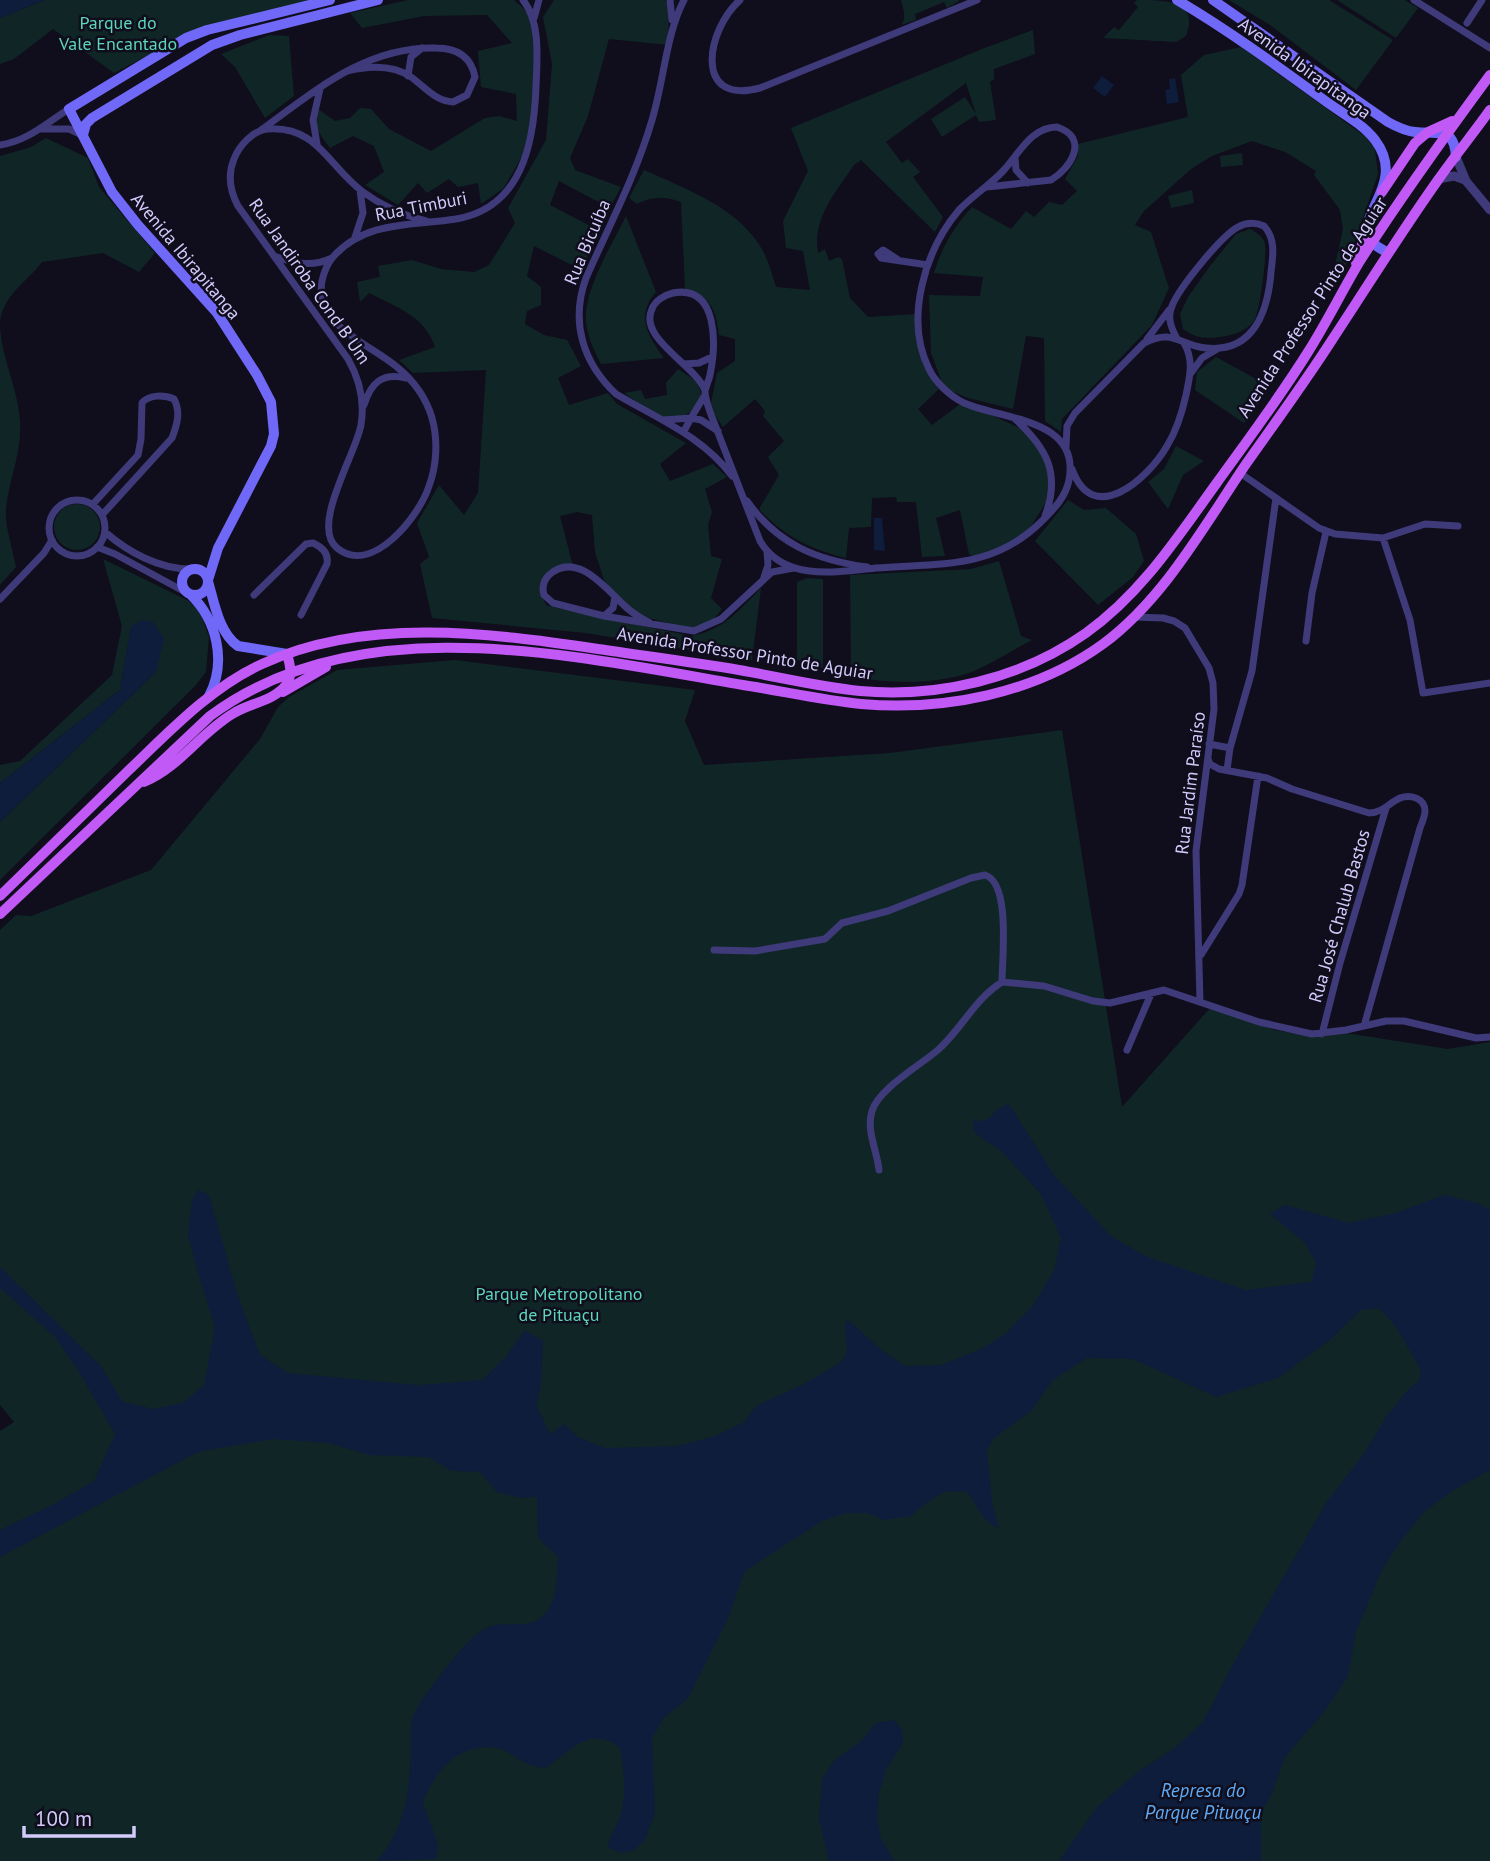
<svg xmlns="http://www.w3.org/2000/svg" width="1490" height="1861" viewBox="0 0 1490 1861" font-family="'PT Sans',sans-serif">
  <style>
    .green { fill: #102626 }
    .water { fill: #0d1d3b }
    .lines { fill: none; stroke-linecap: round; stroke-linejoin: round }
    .minor { stroke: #3f3a79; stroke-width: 7 }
    .tertiary { stroke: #3f3a79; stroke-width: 9 }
    .secondary { stroke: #7068f6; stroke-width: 10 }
    .primary { stroke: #c059f5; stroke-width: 10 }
    .labels { text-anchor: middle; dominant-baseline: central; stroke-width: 5; stroke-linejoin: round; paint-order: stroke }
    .park-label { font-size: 18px; fill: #5cd7bc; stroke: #100d1c }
    .street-label { font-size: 18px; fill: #d2cbfc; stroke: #100d1c }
    .water-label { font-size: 19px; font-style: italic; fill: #5fabf6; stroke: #100d1c }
  </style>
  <rect width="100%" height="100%" fill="#100d1c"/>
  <!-- green -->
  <path class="green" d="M 45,0 L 311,0 L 175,42 L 114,73 L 53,29 L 14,59 L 0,64 L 0,18 Z
    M 408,0 L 514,0 L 530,14 L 538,61 L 534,117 L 522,156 L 504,188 L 481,204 L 478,183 L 458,187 L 449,179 L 427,193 L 418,183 L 398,205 L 365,185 L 384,172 L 374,146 L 353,136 L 330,148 C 321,136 311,125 318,109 L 335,121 L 350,118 L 360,108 L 371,109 L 389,129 L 431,151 L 485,118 L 499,116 L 517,121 L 516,94 L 481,87 L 478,51 L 512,43 L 487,15 L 424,16 L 362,28 L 350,13 Z
    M 554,0 L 665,0 L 668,4 L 669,45 L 609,39 L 588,116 L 570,158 L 575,170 L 621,187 L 610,208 L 559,181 L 550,205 L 598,230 L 582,270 L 534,246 L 527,276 L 541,287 L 541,305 L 527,311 L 525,324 L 544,335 L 567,340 L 581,366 L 558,378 L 569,405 L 608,393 L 617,404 L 686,443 L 660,464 L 670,481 L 713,464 L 727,477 L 705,489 L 712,512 L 708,525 L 711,556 L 722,559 L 711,598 L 722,609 L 713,620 L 691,629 L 626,612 L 604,580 L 595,552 L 592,515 L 577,512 L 560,516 L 573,566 L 553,570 L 540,590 L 546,605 L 556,608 L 691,636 C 724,630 738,611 761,588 L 752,660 L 586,633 L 432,618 L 420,564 L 429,557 L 417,523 L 439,485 L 464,515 L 478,493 L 486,370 L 413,373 L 399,360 L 435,347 C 425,316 396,307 369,293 L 360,302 L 357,282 L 380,277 L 378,266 L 412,260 L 441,269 L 474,272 L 489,265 L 515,223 L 508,208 L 546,140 L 552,64 L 543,17 Z
    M 901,0 L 959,0 L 959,1 L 947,8 L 944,2 L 915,14 L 916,20 L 901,25 C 907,18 903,8 901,0 Z
    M 1137,0 C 1165,0 1200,0 1186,36 L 1176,42 L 1103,38 L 1114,27 L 1119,30 L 1138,7 L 1134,3 Z
    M 1229,0 L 1329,0 L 1393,40 L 1356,90 L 1270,25 Z
    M 1337,0 L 1405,0 L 1418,8 L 1396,38 Z
    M 1033,30 L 1035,54 L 994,69 L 994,79 L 990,82 L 996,120 L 979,122 L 976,115 L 942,137 L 931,119 L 965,97 L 976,114 L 966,83 L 886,142 L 902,163 L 908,159 L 920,172 L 913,177 L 943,217 L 935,232 L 861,160 L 854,165 C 836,192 812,218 818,253 L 825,249 L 829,261 L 838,257 L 842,259 L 850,298 L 868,317 L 916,314 C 919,342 918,367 939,389 L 918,409 L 932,425 L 963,402 L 1024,430 L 1048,463 L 1050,482 L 1047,501 L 1021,542 L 978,560 L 969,554 L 960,510 L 936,518 L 945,556 L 922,557 L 916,502 L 897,502 L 896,497 L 872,498 L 871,527 L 849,528 L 846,558 C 810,549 784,536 759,509 L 779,475 L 768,457 L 784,441 L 763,416 L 765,411 L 755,399 L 723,427 L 710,408 L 717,373 L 735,361 L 735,339 L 719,335 C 716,309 711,297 685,289 L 681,202 C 665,196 652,196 637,204 L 629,198 L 644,170 C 686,189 740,208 763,251 C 769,262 772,275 776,287 L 810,290 L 803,251 L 786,248 L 783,221 L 808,171 L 791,128 L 982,49 Z
    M 269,35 L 289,36 L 294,96 L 265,118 L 235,67 L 221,54 Z
    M 1241,47 L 1366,137 L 1375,150 L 1378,174 L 1348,261 L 1329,293 L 1343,229 L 1340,210 L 1314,175 L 1316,171 L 1285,152 L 1252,141 L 1212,156 L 1191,169 L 1143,212 L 1135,225 L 1151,232 L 1169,288 L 1152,325 L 1062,419 L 1061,432 L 1045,421 L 1044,338 L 1026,336 L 1013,409 L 968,398 L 944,388 L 931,353 L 929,295 L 980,296 L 983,277 L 934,273 C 942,247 953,228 972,207 L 1011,229 L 1026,211 L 1034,217 L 1049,202 L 1062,205 L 1077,191 L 1065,179 L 1078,156 L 1078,144 L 1188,117 L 1181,75 L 1204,55 Z
    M 46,138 L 88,158 L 99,187 L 155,253 L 139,272 L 103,253 L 42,262 C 27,282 3,295 0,322 C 0,357 19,389 20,423 C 22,452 9,480 6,508 C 4,523 13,551 16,567 L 0,585 L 0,156 L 31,147 Z
    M 1242,153 L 1243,165 L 1221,167 L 1220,156 Z
    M 1192,190 L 1194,203 L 1171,208 L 1168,196 Z
    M 626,216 L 656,292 C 635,316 648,336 664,358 L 601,364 C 594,351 588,337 586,323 C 583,290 612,245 626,216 Z
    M 1250,229 C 1257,233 1263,236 1265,244 C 1267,256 1260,312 1254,321 C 1246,332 1232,335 1220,337 C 1204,339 1196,338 1183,329 L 1180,314 L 1188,297 L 1210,266 L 1236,234 Z
    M 1216,357 L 1271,387 L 1244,423 L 1195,390 L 1197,372 Z
    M 678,369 C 683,373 692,377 696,382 C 712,402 686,421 667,418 C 653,416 636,401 624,393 L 641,390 L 645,399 L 667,395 L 666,383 Z
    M 1176,446 L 1204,461 L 1183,475 L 1168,509 L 1148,482 L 1164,469 Z
    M 1068,500 L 1084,510 L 1106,508 L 1136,534 L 1144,561 L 1133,577 L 1098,605 L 1035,541 Z
    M54 527a23 23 0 1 1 46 0a23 23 0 1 1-46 0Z
    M 103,559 L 187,600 L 199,609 L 209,637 L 206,672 L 195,686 L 0,880 L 0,822 L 156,672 L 131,628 L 120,690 L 0,783 L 0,765 L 20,761 L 112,675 L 122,626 Z
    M 999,561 L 1021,636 L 1032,640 C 1012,650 991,665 969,673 C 932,685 889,683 851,677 L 850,575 L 971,569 Z
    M 807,578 L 823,579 L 823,668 L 797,660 L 797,582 Z
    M 455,660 L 695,690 L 685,721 L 704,765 L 890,753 L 1062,730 L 1122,1107 L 1210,1008 L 1275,1030 L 1310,1036 L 1346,1033 L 1448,1049 L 1490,1042 L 1490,1861 L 0,1861 L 0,1431 L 14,1422 L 0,1405 L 0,930 L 16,915 L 31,916 L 151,870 L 260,739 L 278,707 L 289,697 L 337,670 Z"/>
  <!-- water -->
  <path class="water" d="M 0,0 L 45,0 L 0,18 Z
    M 1102,76 L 1114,85 L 1105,97 L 1093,88 Z
    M 1175,78 L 1179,102 L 1167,104 L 1165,90 L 1170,89 L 1169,79 Z
    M 874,518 L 882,518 L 885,551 L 874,550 Z
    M 142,620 L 153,622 L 164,639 L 156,672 L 0,822 L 0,783 L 120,690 L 131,627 Z
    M 1008,1104 L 1011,1107 L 1054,1175 L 1111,1236 L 1145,1256 L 1246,1290 L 1311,1282 L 1316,1263 L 1305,1243 L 1270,1214 L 1285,1205 L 1349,1223 L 1396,1213 L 1444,1195 L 1480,1204 L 1490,1210 L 1490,1470 L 1454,1490 L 1424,1512 L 1403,1538 L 1382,1570 L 1356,1632 L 1348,1677 L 1324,1712 L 1285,1757 L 1271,1796 L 1261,1812 L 1261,1861 L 1059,1861 L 1097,1807 L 1139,1771 L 1176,1747 L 1203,1722 L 1228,1673 L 1326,1503 L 1365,1452 L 1386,1417 L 1406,1392 L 1419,1381 L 1421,1371 C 1412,1355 1393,1316 1377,1308 L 1361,1310 L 1331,1339 L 1278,1378 L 1216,1397 L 1133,1359 L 1087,1358 L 1053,1380 L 1032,1410 L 993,1439 L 987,1451 L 992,1502 L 999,1528 C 982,1523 977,1504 966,1491 L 943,1492 L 925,1504 L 911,1516 L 884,1520 L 867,1513 L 846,1513 L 822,1521 L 745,1571 L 727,1621 L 688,1698 L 664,1718 L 652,1738 L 655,1813 L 645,1840 L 634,1850 L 622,1853 L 608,1848 C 609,1836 616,1828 620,1817 C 627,1794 624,1771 620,1748 C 590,1723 569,1753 545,1768 C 521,1766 519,1756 500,1749 C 494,1746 485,1748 478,1748 C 450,1752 432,1778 423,1803 L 439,1847 L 436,1859 L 377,1861 C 405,1829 409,1793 411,1751 C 411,1739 409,1725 414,1714 C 421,1699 434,1683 444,1670 C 453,1659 473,1634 486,1628 C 498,1623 509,1625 522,1624 C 557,1622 557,1584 558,1557 L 538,1538 L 537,1497 L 521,1498 L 497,1492 L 480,1472 L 452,1471 L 428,1457 L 369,1455 L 328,1443 L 274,1439 L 198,1452 L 0,1557 L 0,1530 L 56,1503 L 94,1481 L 115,1434 L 79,1372 L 55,1337 L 0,1288 L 0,1267 L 101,1366 L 122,1401 L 153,1409 L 183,1403 L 204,1385 L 215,1327 L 198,1273 L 188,1235 L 192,1201 L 198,1190 L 209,1195 L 237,1293 L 260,1355 L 288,1373 L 419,1385 L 482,1380 L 505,1358 L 525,1330 L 543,1341 L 541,1382 L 537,1406 L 550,1434 L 564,1424 L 578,1437 L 605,1448 L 677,1446 L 715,1436 L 744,1422 L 756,1406 L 804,1384 L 841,1362 L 847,1352 L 845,1323 L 848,1320 L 884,1352 L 905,1366 L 941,1365 L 981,1349 L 1005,1334 L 1032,1307 L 1054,1270 L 1061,1238 L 1041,1194 L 1000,1150 L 976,1134 L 973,1128 L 974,1118 L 980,1122 L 990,1118 L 996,1110 Z
    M 895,1720 L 902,1730 L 903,1743 L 886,1770 L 879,1793 L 877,1817 L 881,1839 L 895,1861 L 829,1861 L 819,1819 L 822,1779 L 834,1761 L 862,1740 L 876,1723 Z"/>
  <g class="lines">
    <!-- minor -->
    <path class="minor" d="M 670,0 L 672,20
      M 684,0 C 666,34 664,81 652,120 C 636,175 609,226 586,278 C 570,322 583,363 616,394 C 658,419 702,436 732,476
      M 740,0 C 707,29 692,106 760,88 L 977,0
      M 1414,0 L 1490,48
      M 534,18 L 539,0
      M 1467,23 L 1482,0
      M 408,76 L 411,57 L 422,48
      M 42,129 L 69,129 L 82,135
      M 261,130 C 315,91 366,46 436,48 C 456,48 471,56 475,77 L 467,95 L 453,102 C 435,101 425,87 411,77 C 392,64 368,66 347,71
      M 317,144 L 313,120 L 320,89
      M 0,145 C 28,141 46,123 69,109
      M 1015,158 L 1016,170 L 1028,183
      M 426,221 C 402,215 382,206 363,192 C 328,166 318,126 268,129 C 253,130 239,146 234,159 C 227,176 230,191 238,206 L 348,359 C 360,380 365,401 361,425 C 356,454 310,526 337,548 C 372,577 420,515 429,486 C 437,465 438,439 432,418 C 426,397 414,381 397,367 C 369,343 314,326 322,281 C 324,272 327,264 333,257 C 366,220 412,226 456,219 C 522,208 534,143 536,87 C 537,60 541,22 523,0
      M 354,240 L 363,213 L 360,190
      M 277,257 C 296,264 313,267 332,258
      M 897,259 L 883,250 L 878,254 L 881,258 L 928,265
      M 1147,339 L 1169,310
      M 684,364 L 699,363 L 712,357
      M 1191,373 L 1202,358 L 1219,348
      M 705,390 C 694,364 638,338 652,309 C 655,301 664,295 673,293 C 719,284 716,346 710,375 C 709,380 706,386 705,391 C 705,398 708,406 710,412 L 760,541 C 784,582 838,572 876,568 C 941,563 994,570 1044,519 C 1055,508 1066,496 1069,480 C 1081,417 999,420 962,402 C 949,395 935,382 929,369 C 904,319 925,250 959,210 C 972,196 989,186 1003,171 C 1019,154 1031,127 1057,127 C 1090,138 1071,168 1051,180 L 987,187
      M 364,405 C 371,383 382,372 406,378
      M 1015,419 C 1047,448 1061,474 1045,516
      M 663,420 L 691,418 L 705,395
      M 684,431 L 691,418 L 701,420 L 718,431
      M 1066,447 L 1067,426 L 1075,413 L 1144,343 C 1174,328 1178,345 1206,348 C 1254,353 1268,311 1271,272 C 1273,256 1276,239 1264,226 C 1255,222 1247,222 1238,227 C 1221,236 1179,288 1172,306 C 1167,317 1171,327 1176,337
      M 1072,469 C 1093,528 1148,479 1167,446 C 1177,430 1182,413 1186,395 C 1190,376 1194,360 1184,343
      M 1240,473 L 1319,528 L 1335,534 L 1383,538 L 1425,524 L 1458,526
      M49 528a28 28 0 1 1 56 0a28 28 0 1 1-56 0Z
      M 747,501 C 777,544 816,560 867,567
      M 93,504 L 138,455 L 141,439 L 142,403 C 149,394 165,395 174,399 C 181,412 177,425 172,438 L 102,515
      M 105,532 C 128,552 159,569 190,569
      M 1383,538 L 1410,620 L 1423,693 L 1490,683
      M 97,547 L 115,554 L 187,593
      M 764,577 L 768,565 L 767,552
      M 254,595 L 306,544 L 313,543 C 322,547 329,553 327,564 L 301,615
      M 0,599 L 44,553 L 52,540
      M 604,616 L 613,608 L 615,597
      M 1134,617 L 1163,618 L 1174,621 L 1185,628 L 1209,668 L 1213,683 L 1214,709 L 1196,851 L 1200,1002
      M 650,623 C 642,619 634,614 627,608 C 608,592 578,549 549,575 C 543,581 542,588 544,595 L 553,603 L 604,616 L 694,631 L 721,619 L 772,572 L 794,568
      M 1306,641 L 1312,593 L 1326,532
      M 1209,744 L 1230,748
      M 1208,759 L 1210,764 L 1219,769 L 1267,778 L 1292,789 L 1369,813 C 1382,813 1389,803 1400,798 C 1410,794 1425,798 1425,811 C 1425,816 1422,823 1420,828 L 1364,1026
      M 1227,770 L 1230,748 L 1252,671 L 1276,498
      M 714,950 L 755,951 L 825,939 L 842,923 L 888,911 L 971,878 L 985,875 C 1011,883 1002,959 1002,982
      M 1201,955 L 1239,894 L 1242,885 L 1258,776
      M 1322,1034 L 1340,963 L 1386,808
      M 1127,1050 L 1151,994
      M 879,1170 C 877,1150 866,1131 872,1111 C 879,1088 921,1065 939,1049 C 962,1028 975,999 1002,982 L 1044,986 L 1093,1001 L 1110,1003 L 1164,990 L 1259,1022 L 1312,1034 L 1346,1030 L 1386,1021 L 1404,1021 L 1476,1038 L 1490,1037"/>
    <!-- tertiary -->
    <path class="tertiary" d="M 1456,157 L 1466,181 L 1490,210
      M 1438,179 L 1454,176 L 1465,180"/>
    <!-- secondary -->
    <path class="secondary" d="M 1177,0 C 1228,30 1276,65 1324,100 C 1340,112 1362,123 1375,140 C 1406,181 1360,211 1368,236 C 1370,244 1382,249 1388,253
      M 1213,0 L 1388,122 C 1397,127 1405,131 1415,132 C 1438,135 1454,125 1456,157
      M 83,135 L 86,124 L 92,118 L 212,45 L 240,35 L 378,0
      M182 582a13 13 0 1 1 26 0a13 13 0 1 1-26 0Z
      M 208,580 L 218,548 L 271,446 L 274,434 L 271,402 L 257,375 L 217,313 L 138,225 L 112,192 L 69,109 L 186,38 L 207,30 L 330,0
      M 208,581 C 214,602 219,633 238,646 L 287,654
      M 190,594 C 217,620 227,662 209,696"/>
    <!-- primary -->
    <path class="primary" d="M 1382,192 L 1415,143 L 1428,132 L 1452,121
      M 1356,263 L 1369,222
      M 283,692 L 326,667
      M 144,782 C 180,767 201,732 234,713 C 250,703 274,701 286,685 C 293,676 290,664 287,654
      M 0,896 C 43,854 86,812 129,770 C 170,731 210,688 262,664 C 366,616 489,633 598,649 C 645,656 692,662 739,670 C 779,677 820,687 860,691 C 938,698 1021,679 1086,633 C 1141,594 1177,538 1216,484 C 1247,441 1280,397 1308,352 C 1327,322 1342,291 1360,261 C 1401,197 1445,136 1490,75
      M 0,914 L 210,716 C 359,605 574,656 743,685 C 782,691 821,700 861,704 C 944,711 1034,694 1103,644 C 1164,599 1204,526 1246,464 C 1275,423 1305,382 1332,340 C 1367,287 1401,232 1438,180 C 1454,157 1473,134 1490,110"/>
  </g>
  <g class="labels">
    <!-- park labels -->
    <g class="park-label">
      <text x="118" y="22">Parque do<tspan x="118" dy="21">Vale Encantado</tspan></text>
      <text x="559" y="1293">Parque Metropolitano<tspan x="559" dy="21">de Pituaçu</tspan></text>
    </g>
    <!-- street labels -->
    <g class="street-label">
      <text transform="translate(1305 68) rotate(36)">Avenida Ibirapitanga</text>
      <text transform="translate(421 206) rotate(-11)">Rua Timburi</text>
      <text transform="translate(587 242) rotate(-67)">Rua Bicuíba</text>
      <text transform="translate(186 256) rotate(50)">Avenida Ibirapitanga</text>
      <text transform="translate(310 281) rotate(55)">Rua Jandiroba Cond B Um</text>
      <text transform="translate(1312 307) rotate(-57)">Avenida Professor Pinto de Aguiar</text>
      <text transform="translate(745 653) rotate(9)">Avenida Professor Pinto de Aguiar</text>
      <text transform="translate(1190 783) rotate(-83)">Rua Jardim Paraíso</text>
      <text transform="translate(1339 916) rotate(-74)">Rua José Chalub Bastos</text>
    </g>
    <!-- water labels -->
    <g class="water-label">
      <text x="1203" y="1790">Represa do<tspan x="1203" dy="22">Parque Pituaçu</tspan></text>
    </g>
  </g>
  <!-- scale -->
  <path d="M24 1826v10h110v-10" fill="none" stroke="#d2cbfc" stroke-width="3.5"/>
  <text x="35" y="1826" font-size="21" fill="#d2cbfc" stroke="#100d1c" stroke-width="5" paint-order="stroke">100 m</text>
</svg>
